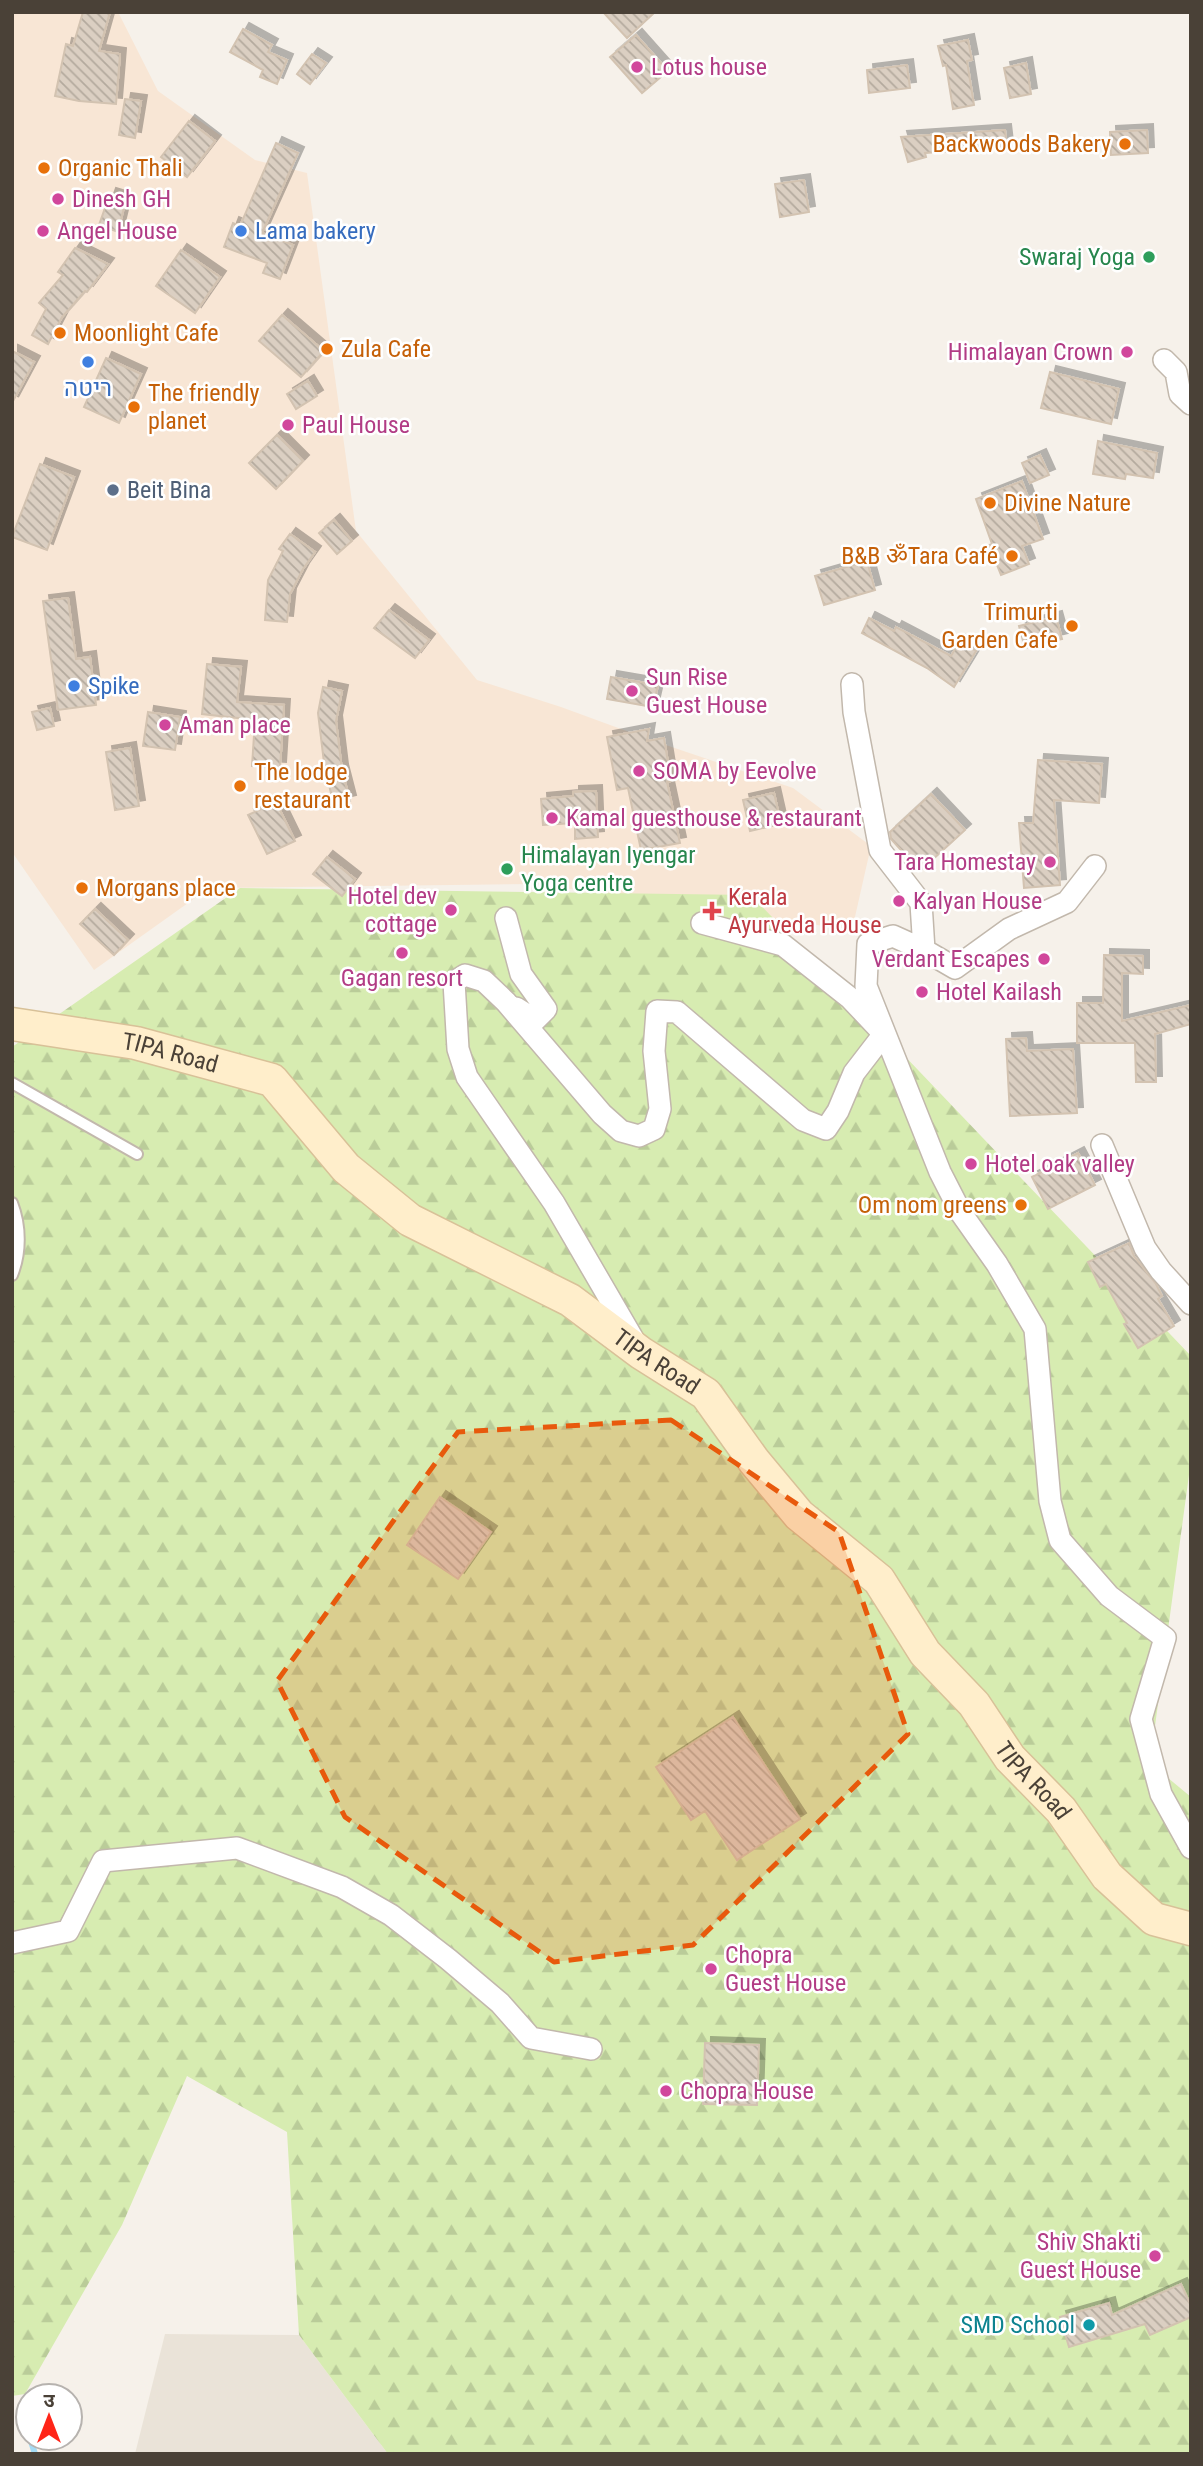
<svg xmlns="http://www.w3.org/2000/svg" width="1203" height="2466" viewBox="0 0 1203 2466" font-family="'Roboto Condensed','Noto Sans Devanagari',Heebo,sans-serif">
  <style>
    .residential { fill: #eae3d8 }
    .commercial { fill: #f8e6d5 }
    .forest { fill: url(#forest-firs) }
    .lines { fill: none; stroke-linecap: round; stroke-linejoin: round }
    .stream { stroke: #a4dbf4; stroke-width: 6 }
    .building { fill: url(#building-back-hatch); stroke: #d3c3b1; stroke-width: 2; filter: url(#shadow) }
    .lane-casing { stroke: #c2b8ac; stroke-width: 14 }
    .street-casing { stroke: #c2b8ac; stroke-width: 24 }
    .secondary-casing { stroke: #d8c198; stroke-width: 35 }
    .lane { stroke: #fff; stroke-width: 10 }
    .street { stroke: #fff; stroke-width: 21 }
    .secondary { stroke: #ffeecb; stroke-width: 32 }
    .marked { fill: #e8590c; fill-opacity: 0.2; stroke: #e8590c; stroke-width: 5; stroke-dasharray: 14 9; stroke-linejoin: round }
    .hotel-dot { fill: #d1479c; stroke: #fff; stroke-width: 2.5 }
    .food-dot { fill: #e8710a; stroke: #fff; stroke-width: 2.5 }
    .shop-dot { fill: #3f7fe0; stroke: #fff; stroke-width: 2.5 }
    .leisure-dot { fill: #2e9e5b; stroke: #fff; stroke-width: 2.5 }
    .service-dot { fill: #5c6f8a; stroke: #fff; stroke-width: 2.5 }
    .health-dot { fill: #e0444e; stroke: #fff; stroke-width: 2.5 }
    .culture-dot { fill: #0f9aa8; stroke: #fff; stroke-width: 2.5 }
    .labels { text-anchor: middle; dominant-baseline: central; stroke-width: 5; stroke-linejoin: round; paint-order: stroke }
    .hotel-label { font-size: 24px; fill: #b23c85; stroke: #fff; text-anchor: start }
    .food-label { font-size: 24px; fill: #c56008; stroke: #fff; text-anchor: start }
    .shop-label { font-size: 24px; fill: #366cbe; stroke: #fff; text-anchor: start }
    .leisure-label { font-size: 24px; fill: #27864d; stroke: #fff; text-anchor: end }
    .service-label { font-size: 24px; fill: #4e5e75; stroke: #fff; text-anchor: start }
    .health-label { font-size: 24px; fill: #be3a42; stroke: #fff; text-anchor: start }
    .street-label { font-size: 24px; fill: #4a4137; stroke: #fff }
    .culture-label { font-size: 24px; fill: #0d838f; stroke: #fff; text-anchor: end }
  </style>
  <defs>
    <pattern id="forest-firs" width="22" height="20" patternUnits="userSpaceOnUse" patternTransform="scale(1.75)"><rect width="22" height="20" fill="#d7ecb1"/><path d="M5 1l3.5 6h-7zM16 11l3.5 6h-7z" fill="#bacc99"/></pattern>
    <pattern id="building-back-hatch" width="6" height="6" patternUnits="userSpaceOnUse" patternTransform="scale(1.75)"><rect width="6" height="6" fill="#dbcfc2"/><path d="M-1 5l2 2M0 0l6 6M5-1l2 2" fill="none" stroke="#b4aa9e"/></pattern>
    <filter id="shadow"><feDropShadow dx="6" dy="-6" stdDeviation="0" flood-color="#0004"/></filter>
  </defs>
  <rect width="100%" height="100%" fill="#f6f1ea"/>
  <!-- residential -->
  <path class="residential" d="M 165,2334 L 299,2335 L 388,2454 L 135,2454 Z"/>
  <!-- commercial -->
  <path class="commercial" d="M 12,12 L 118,12 L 158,91 L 255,160 L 307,173 L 356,531 L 477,680 L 561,707 L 651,740 L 793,788 L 871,846 L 852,930 L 536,884 L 209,888 L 94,970 L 12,852 Z"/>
  <!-- forest -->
  <path class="forest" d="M 240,888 L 751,895 L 1191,1356 L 1191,1460 L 1150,1763 L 1191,1797 L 1191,2454 L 388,2454 L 299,2335 L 287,2132 L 187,2076 L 122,2225 L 25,2394 L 12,2396 L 12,1047 Z"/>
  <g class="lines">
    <!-- stream -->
    <path class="stream" d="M 21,2413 L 28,2433
      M 30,2438 L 35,2454"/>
  </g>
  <!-- building -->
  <path class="building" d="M 83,12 L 110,12 L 99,51 L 120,54 L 116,104 L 79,101 L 55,96 L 66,44 L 73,46 Z
    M 603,12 L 655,12 L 627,38 Z
    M 243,29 L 272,45 L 268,52 L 287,60 L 277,84 L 260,77 L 263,70 L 230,52 Z
    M 636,35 L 668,71 L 642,93 L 610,57 Z
    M 968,40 L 972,60 L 967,61 L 974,105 L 953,109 L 946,65 L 943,66 L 938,46 Z
    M 312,54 L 326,63 L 310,84 L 297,74 Z
    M 1026,63 L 1031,94 L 1010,98 L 1004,68 Z
    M 907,65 L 910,88 L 869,93 L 867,70 Z
    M 125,99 L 141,101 L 135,138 L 119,135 Z
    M 189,121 L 215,141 L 187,177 L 161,157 Z
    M 1005,130 L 1007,147 L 925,153 L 926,157 L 908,162 L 901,137 Z
    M 1147,130 L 1148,153 L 1111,155 L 1110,132 Z
    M 276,143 L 298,153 L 262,233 L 293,245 L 280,279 L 263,273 L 267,263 L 224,247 L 233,223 L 240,226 Z
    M 804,180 L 809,212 L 780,217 L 775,184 Z
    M 110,194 L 126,199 L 118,232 L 99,225 Z
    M 75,248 L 108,264 L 87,292 L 85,291 L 62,317 L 48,344 L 32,335 L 46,309 L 39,303 L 63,275 L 58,272 Z
    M 181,250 L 220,277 L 195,313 L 156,286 Z
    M 282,315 L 324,351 L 301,377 L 259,341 Z
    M 12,351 L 34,362 L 12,403 Z
    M 106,358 L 141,374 L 119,423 L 84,407 Z
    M 1050,372 L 1119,389 L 1111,424 L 1041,408 Z
    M 308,381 L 317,396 L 296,409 L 287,394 Z
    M 277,435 L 303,461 L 276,489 L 249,463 Z
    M 1098,441 L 1157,453 L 1153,478 L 1126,474 L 1125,479 L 1093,474 Z
    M 1040,455 L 1049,475 L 1030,483 L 1022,463 Z
    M 40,464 L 74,477 L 47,550 L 12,537 Z
    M 1022,481 L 1043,539 L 1022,546 L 1029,564 L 1001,575 L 989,545 L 992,544 L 976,499 Z
    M 334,520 L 352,541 L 337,554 L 319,533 Z
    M 290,534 L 315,552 L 303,569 L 290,594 L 287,622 L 265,620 L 268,580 L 283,551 L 279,549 Z
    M 867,561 L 875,590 L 824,605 L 815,576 Z
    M 68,598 L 76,659 L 90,657 L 96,705 L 58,710 L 43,601 Z
    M 389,610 L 429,640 L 415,658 L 374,628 Z
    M 1056,617 L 1062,639 L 1025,648 L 1019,626 Z
    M 869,618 L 894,631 L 896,627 L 951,656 L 960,641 L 976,651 L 954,687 L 927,668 L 862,633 Z
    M 207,664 L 241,667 L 237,702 L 284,705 L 280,768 L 252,766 L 255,720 L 202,714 Z
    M 611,677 L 658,685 L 653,707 L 607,699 Z
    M 323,687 L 342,691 L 336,721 L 342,770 L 350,801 L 334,805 L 327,777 L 339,771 L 325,771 L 318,713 Z
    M 50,708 L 54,726 L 37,730 L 32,712 Z
    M 148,712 L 180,717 L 175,750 L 143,746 Z
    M 649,729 L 647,741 L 664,738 L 671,781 L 667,782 L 680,843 L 641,850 L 628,788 L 617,790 L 607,737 Z
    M 130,748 L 139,806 L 115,810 L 106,752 Z
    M 1038,760 L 1102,764 L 1099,803 L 1054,800 L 1060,885 L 1024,888 L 1019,823 L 1033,823 Z
    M 596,791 L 598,837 L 575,839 L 575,823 L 543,825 L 541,799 L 573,796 L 573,792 Z
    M 774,793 L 781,824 L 750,831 L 743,800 Z
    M 931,794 L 965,830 L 920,871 L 891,839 L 890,832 Z
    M 276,802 L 295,841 L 267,854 L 248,815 Z
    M 327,857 L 355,879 L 342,896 L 313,874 Z
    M 95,909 L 128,940 L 114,955 L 80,924 Z
    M 1104,955 L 1143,956 L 1143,974 L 1122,973 L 1122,1021 L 1191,1005 L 1191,1024 L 1155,1034 L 1156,1082 L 1136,1082 L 1135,1043 L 1077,1043 L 1077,1003 L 1103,1003 Z
    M 1026,1038 L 1027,1051 L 1073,1049 L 1077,1113 L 1010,1116 L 1006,1039 Z
    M 1078,1153 L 1095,1185 L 1048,1209 L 1032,1177 Z
    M 1129,1243 L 1134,1256 L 1156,1284 L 1162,1296 L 1158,1299 L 1174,1326 L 1138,1348 L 1124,1324 L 1127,1323 L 1106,1284 L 1100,1287 L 1088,1262 Z
    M 440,1497 L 491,1532 L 458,1579 L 407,1545 Z
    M 733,1717 L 800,1819 L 737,1860 L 705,1811 L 691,1820 L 656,1767 Z
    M 705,2043 L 759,2045 L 757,2105 L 703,2104 Z
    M 1181,2284 L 1191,2306 L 1191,2317 L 1150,2335 L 1145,2324 L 1069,2347 L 1060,2317 L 1109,2303 L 1112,2315 Z"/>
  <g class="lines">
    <!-- lane casing -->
    <g class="lane-casing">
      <path id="lane" d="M 12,1083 L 137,1154
        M 12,1203 C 21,1226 21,1253 12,1275"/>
    </g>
    <!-- street casing -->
    <g class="street-casing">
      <path id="street" d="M 1164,360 L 1176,372 L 1180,394 L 1191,404
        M 852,684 L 854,712 L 880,850 L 921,903 L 924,950
        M 1095,866 L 1067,902 L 1009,929 L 955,968 L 924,950 L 893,936 L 868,944 L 866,986 L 940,1172 L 961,1213 L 997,1264 L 1035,1329 L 1050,1501 L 1060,1540 L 1109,1596 L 1165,1638 L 1141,1719 L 1161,1794 L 1191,1848
        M 506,918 L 521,974 L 546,1009 L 535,1020 L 516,1008
        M 1102,1145 L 1145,1248 L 1161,1271 L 1191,1304
        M 636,1344 L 554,1203 L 467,1077 L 458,1049 L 454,982 L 465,975 L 484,981 L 506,1002 L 602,1114 L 621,1131 L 639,1136 L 654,1129 L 660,1109 L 654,1051 L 657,1011 L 677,1012 L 803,1120 L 826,1129 L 838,1111 L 854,1073 L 884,1034 L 850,998 L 783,945 L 702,923
        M 12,1943 L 68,1931 L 103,1861 L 237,1848 L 342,1887 L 391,1915 L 448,1959 L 500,2003 L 531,2038 L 591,2049"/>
    </g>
    <!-- secondary casing -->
    <g class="secondary-casing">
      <g id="secondary">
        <path id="s1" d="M 12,1024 L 136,1043 L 272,1080 L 346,1168 L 410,1220 L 570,1300 L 641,1353 L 706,1394 L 754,1461 L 799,1515 L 879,1580 L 925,1653 L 974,1704 L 1010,1758 L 1061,1810 L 1107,1876 L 1154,1919 L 1191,1929"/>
      </g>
    </g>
    <!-- lane -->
    <use href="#lane" class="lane"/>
    <!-- street -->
    <use href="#street" class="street"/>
    <!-- secondary -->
    <use href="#secondary" class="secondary"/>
  </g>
  <!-- marked area -->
  <path class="marked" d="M 671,1420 L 839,1532 L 908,1734 L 693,1945 L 554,1962 L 345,1817 L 277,1681 L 458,1432 Z"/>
  <!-- markers -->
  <g class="hotel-dot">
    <circle cx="637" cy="67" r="7"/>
    <circle cx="58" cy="199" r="7"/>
    <circle cx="43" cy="231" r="7"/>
    <circle cx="1127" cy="352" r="7"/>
    <circle cx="288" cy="425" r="7"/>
    <circle cx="632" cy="691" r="7"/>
    <circle cx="165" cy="725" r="7"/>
    <circle cx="639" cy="771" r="7"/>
    <circle cx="552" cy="818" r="7"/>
    <circle cx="1050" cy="862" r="7"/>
    <circle cx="899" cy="901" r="7"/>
    <circle cx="451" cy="910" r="7"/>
    <circle cx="402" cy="953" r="7"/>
    <circle cx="1044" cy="959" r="7"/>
    <circle cx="922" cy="992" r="7"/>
    <circle cx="971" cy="1164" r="7"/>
    <circle cx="711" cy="1969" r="7"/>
    <circle cx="666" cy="2091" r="7"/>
    <circle cx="1155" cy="2256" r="7"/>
  </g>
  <g class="food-dot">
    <circle cx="1125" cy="144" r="7"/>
    <circle cx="44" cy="168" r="7"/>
    <circle cx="60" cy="333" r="7"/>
    <circle cx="327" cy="349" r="7"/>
    <circle cx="134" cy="407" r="7"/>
    <circle cx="990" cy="503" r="7"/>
    <circle cx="1012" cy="556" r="7"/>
    <circle cx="1072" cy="626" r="7"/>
    <circle cx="240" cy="786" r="7"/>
    <circle cx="82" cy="888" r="7"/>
    <circle cx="1021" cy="1205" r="7"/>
  </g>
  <g class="shop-dot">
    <circle cx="241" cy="231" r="7"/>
    <circle cx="88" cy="362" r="7"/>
    <circle cx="74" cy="686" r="7"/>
  </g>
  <g class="leisure-dot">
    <circle cx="1149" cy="257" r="7"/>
    <circle cx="507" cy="869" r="7"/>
  </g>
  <circle class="service-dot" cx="113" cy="490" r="7"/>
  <path class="health-dot" d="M708.5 900.5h7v7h7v7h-7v7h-7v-7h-7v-7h7z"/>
  <circle class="culture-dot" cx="1089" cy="2325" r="7"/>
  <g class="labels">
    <!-- hotel labels -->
    <g class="hotel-label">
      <text x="651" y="67">Lotus house</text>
      <text x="72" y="199">Dinesh GH</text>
      <text x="57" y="231">Angel House</text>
      <text x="1113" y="352" text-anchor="end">Himalayan Crown</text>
      <text x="302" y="425">Paul House</text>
      <text x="646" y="677">Sun Rise<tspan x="646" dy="28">Guest House</tspan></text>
      <text x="179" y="725">Aman place</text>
      <text x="653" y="771">SOMA by Eevolve</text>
      <text x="566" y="818">Kamal guesthouse &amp; restaurant</text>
      <text x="1036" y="862" text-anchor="end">Tara Homestay</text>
      <text x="437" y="896" text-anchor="end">Hotel dev<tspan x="437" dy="28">cottage</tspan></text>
      <text x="913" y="901">Kalyan House</text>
      <text x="1030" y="959" text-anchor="end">Verdant Escapes</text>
      <text x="402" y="978" text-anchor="middle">Gagan resort</text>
      <text x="936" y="992">Hotel Kailash</text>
      <text x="985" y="1164">Hotel oak valley</text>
      <text x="725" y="1955">Chopra<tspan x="725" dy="28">Guest House</tspan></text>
      <text x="680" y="2091">Chopra House</text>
      <text x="1141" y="2242" text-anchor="end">Shiv Shakti<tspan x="1141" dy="28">Guest House</tspan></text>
    </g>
    <!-- food labels -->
    <g class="food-label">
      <text x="1111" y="144" text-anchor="end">Backwoods Bakery</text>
      <text x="58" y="168">Organic Thali</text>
      <text x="74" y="333">Moonlight Cafe</text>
      <text x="341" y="349">Zula Cafe</text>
      <text x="148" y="393">The friendly<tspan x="148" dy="28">planet</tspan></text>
      <text x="1004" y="503">Divine Nature</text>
      <text x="998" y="556" text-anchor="end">B&amp;B ॐTara Café</text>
      <text x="1058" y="612" text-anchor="end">Trimurti<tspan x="1058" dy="28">Garden Cafe</tspan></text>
      <text x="254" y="772">The lodge<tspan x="254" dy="28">restaurant</tspan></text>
      <text x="96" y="888">Morgans place</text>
      <text x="1007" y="1205" text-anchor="end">Om nom greens</text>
    </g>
    <!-- shop labels -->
    <g class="shop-label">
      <text x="255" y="231">Lama bakery</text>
      <text x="88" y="388" text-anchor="middle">ריטה</text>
      <text x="88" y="686">Spike</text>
    </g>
    <!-- leisure labels -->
    <g class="leisure-label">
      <text x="1135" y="257">Swaraj Yoga</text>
      <text x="521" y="855" text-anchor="start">Himalayan Iyengar<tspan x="521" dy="28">Yoga centre</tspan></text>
    </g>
    <!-- service labels -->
    <g class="service-label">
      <text x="127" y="490">Beit Bina</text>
    </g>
    <!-- health labels -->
    <g class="health-label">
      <text x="728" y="897">Kerala<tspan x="728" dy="28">Ayurveda House</tspan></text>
    </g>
    <!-- street labels -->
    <g class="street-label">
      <text stroke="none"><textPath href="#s1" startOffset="161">TIPA Road</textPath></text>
      <text stroke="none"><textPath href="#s1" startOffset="749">TIPA Road</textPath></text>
      <text stroke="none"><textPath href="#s1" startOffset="1318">TIPA Road</textPath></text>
    </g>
    <!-- culture labels -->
    <g class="culture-label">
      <text x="1075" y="2325">SMD School</text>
    </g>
  </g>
  <!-- border -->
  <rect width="1203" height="2466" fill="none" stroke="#4a4137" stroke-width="28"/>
  <!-- north arrow -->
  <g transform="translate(49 2417)"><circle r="33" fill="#ffffff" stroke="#b7b3af" stroke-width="2"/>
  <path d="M0-5L12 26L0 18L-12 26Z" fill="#ff2518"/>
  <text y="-10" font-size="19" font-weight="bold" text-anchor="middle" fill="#4a4137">उ</text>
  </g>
</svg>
